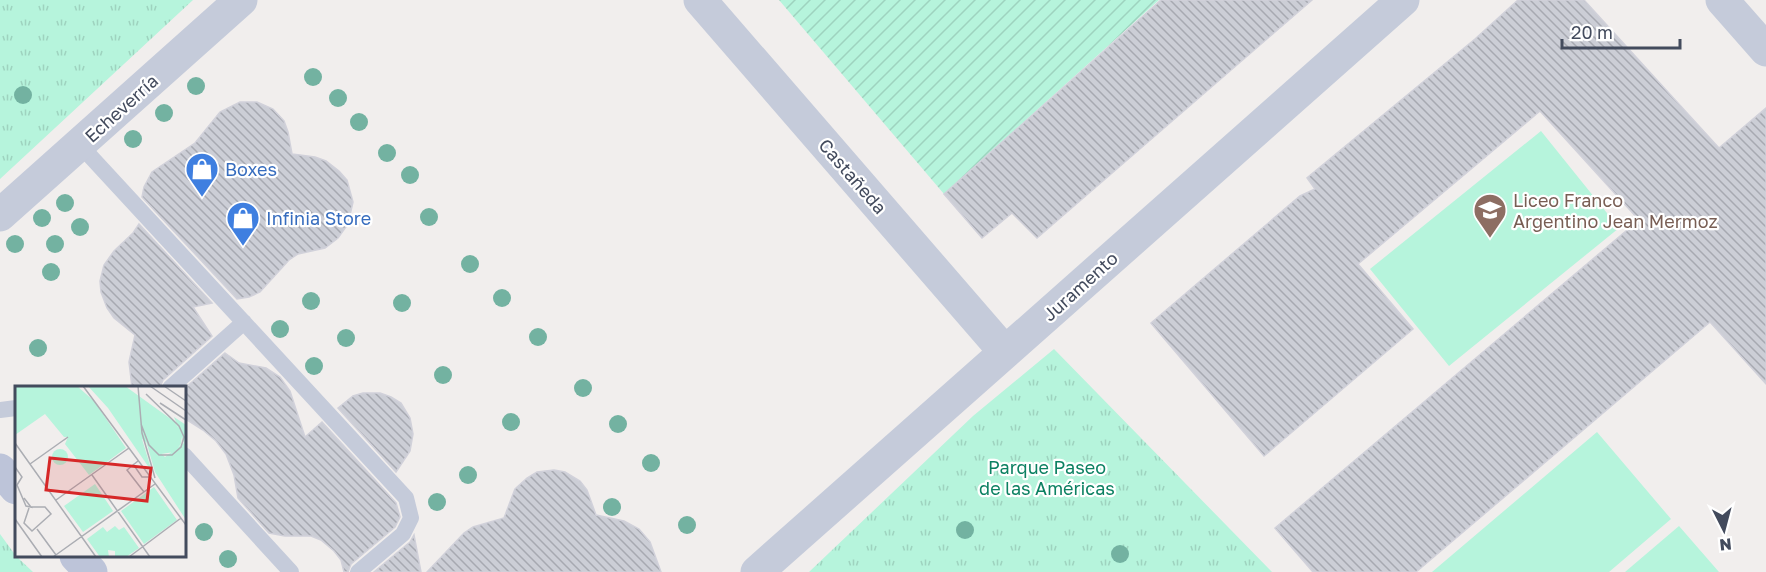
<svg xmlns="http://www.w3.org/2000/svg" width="1766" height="572" viewBox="0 0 1766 572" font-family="'Golos Text',sans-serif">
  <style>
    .grass { fill: url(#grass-tufts) }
    .garden { fill: url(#garden-furrows) }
    .pitch { fill: #b6f4dc }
    .building { fill: url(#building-back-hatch); stroke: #d1d1da; stroke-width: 1.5 }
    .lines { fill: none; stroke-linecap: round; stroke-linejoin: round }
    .service { stroke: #c5cbda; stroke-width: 16 }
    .minor { stroke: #c5cbda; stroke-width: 33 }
    .secondary { stroke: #bdc4d9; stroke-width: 33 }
    .tree { fill: #73b2a1 }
    .labels { text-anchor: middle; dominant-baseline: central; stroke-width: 4.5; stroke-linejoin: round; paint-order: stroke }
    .street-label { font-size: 18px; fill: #434b5d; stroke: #fff }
    .shop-label { font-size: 18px; fill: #366cbe; stroke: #fff; text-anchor: start }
    .education-label { font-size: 18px; fill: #785e54; stroke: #fff; text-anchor: start }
    .park-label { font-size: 18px; fill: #0c8162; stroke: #fff }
    .inset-road { fill: none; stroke: #abadb3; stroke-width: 1.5 }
    .view { fill: #d62828; fill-opacity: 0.15; stroke: #d62828; stroke-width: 3 }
    .inset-edge { fill: none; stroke: #434b5d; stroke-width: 3 }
  </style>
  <defs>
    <pattern id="grass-tufts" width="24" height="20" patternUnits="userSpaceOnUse" patternTransform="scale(1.5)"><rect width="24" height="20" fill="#b6f4dc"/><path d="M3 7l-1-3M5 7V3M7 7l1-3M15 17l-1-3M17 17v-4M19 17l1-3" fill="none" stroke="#9ed3bf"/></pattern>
    <pattern id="garden-furrows" width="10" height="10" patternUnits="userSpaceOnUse" patternTransform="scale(1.5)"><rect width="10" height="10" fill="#b6f4dc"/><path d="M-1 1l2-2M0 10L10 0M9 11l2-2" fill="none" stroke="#9ed3bf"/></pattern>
    <pattern id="building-back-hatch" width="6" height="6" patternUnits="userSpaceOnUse" patternTransform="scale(1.5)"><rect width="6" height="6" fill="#ccced6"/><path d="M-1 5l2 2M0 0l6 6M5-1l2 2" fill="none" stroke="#a7a9b1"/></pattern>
  </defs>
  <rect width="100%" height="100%" fill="#f1eeed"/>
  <!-- grass -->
  <path class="grass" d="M 0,0 L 193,0 L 0,179 Z
    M 1054,349 L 1272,572 L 809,572 L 973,416 Z
    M 0,534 L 16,556 L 33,572 L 0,572 Z"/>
  <!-- garden -->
  <path class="garden" d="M 779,0 L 1159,0 L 944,194 Z"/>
  <!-- pitch -->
  <path class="pitch" d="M 1541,131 L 1619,228 L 1449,366 L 1370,269 Z
    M 1597,432 L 1671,519 L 1609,572 L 1432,572 Z
    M 1679,526 L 1719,572 L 1625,572 Z"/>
  <!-- building -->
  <path class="building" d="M 1161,0 L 1312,0 L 1037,238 L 1012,213 L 982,238 L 944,194 Z
    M 1518,0 L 1584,0 L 1719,148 L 1766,108 L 1766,384 L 1710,322 L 1416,572 L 1313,572 L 1275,528 L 1639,220 L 1540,111 L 1358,264 L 1413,329 L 1264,456 L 1151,323 L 1300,196 L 1315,189 L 1307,178 L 1475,39 Z
    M 240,102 L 257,102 L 273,109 L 284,121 L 288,132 L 292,154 L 315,157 L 326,161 L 339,171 L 347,180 L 353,202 L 348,224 L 338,238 L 325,248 L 298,254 L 289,260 L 260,292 L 249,297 L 237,299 L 142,197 L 144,187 L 152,172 L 195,143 L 220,112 Z
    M 139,224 L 212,303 L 193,307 L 212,336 L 163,380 L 160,387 L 132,387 L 129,362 L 135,335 L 114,318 L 107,308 L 101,292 L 100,281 L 104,265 L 114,251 L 133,233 Z
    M 225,353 L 239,363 L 266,368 L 280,377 L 290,391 L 305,437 L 322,422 L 396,503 L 400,517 L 395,527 L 351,564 L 348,572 L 344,572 L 341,560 L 334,551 L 321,540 L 311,536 L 285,536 L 269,533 L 238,498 L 234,475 L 226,454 L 216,441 L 203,430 L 184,418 L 184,389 Z
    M 363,393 L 380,393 L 391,397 L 401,403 L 410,418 L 413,434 L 410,451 L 396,472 L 338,408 L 353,396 Z
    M 554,470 L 565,472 L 580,481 L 587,490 L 596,515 L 624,521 L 639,529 L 650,542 L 661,572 L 427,572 L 464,533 L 473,527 L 504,518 L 515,489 L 527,478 L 537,472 Z
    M 414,535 L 421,572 L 374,572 L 410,542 Z"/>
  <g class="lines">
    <!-- service -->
    <path class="service" d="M 80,145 L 406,498 L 411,518 L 403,534 L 358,572
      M 170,388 L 244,322
      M 0,410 L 16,408
      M 184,455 L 291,572"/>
    <!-- minor -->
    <path class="minor" d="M 700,0 L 1005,352
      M 1722,0 L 1766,50
      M 0,215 L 241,0
      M 757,572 L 1403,0"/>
    <!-- secondary -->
    <path class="secondary" d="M 0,470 L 16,488
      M 76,556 L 91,572"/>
  </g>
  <!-- trees -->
  <g class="tree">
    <circle cx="313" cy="77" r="9"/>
    <circle cx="196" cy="86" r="9"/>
    <circle cx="23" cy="95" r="9"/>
    <circle cx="338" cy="98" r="9"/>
    <circle cx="164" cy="113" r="9"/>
    <circle cx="359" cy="122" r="9"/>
    <circle cx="133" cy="139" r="9"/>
    <circle cx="387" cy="153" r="9"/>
    <circle cx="410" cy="175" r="9"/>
    <circle cx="65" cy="203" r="9"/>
    <circle cx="429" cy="217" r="9"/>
    <circle cx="42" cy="218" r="9"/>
    <circle cx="80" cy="227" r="9"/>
    <circle cx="15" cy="244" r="9"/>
    <circle cx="55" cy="244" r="9"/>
    <circle cx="470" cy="264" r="9"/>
    <circle cx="51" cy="272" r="9"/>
    <circle cx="502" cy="298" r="9"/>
    <circle cx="311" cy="301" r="9"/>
    <circle cx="402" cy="303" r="9"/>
    <circle cx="280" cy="329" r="9"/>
    <circle cx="538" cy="337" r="9"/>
    <circle cx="346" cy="338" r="9"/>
    <circle cx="38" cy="348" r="9"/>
    <circle cx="314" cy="366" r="9"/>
    <circle cx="443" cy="375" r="9"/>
    <circle cx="583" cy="388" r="9"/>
    <circle cx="511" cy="422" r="9"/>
    <circle cx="618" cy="424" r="9"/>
    <circle cx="651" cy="463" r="9"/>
    <circle cx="468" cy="475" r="9"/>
    <circle cx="437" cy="502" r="9"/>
    <circle cx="612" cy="507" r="9"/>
    <circle cx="687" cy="525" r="9"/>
    <circle cx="965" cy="530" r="9"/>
    <circle cx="204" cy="532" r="9"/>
    <circle cx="1120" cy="554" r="9"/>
    <circle cx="228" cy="559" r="9"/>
  </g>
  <!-- icons -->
  <defs>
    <g id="shop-pin" transform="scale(1.725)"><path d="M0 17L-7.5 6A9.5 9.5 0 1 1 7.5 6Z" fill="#3f7fe0" stroke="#fff"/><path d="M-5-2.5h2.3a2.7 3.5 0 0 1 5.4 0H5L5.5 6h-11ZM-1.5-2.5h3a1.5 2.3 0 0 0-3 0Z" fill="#fff"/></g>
    <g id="school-pin" transform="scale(1.725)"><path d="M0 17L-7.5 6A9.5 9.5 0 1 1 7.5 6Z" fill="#8d6e63" stroke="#fff"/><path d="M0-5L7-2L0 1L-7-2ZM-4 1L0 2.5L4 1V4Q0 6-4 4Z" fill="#fff"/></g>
  </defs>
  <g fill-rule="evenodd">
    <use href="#shop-pin" x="202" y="169"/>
    <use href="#school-pin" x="1490" y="210"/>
    <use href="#shop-pin" x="243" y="218"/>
  </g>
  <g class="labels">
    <!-- street labels -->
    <g class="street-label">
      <text transform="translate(121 108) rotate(-42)">Echeverría</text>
      <text transform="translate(853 176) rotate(49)">Castañeda</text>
      <text transform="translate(1080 286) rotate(-42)">Juramento</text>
    </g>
    <!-- shop labels -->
    <g class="shop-label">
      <text x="225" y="169">Boxes</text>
      <text x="266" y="218">Infinia Store</text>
    </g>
    <!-- education labels -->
    <g class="education-label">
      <text x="1513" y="200">Liceo Franco<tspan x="1513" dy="21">Argentino Jean Mermoz</tspan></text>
    </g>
    <!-- park labels -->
    <g class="park-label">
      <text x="1047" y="467">Parque Paseo<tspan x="1047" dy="21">de las Américas</tspan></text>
    </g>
  </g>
  <!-- overview -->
  <g transform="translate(15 386)">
    <rect width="171" height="171" fill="#f1eeed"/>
    <path d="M 0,0 L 62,0 L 79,15 L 111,62 L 74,89 L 50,58 L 53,51 L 49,51 L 30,28 L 0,49 ZM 73,0 L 110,0 L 160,36 L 167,49 L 166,58 L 159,66 L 146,68 L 127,53 L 137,86 L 93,22 ZM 159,31 L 171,39 L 171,134 L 140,86 L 131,55 L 150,71 L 169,57 ZM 139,101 L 162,134 L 129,158 L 106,125 Z" fill="#b6f4dc"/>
    <path d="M 80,98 L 98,125 L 68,146 L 49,120 ZM 100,140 L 104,144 L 109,141 L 124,162 L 111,171 L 100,171 L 100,165 L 93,164 L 94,171 L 85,171 L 72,153 L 88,141 L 92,146 Z" fill="#b6f4dc"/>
    <path d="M37 71a8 8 0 1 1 16 0a8 8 0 1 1-16 0Z" fill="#b6f4dc"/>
    <path class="inset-road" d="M 68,0 L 171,139M 123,0 L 127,47 L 140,92M 135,0 L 171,25M 149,0 L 171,15M 145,17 L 171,34M 126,38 L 134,59 L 144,69 L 157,69 L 166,61 L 169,51 L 164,40 L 131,8M 0,57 L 81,171M 123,75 L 112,84 L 129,106M 15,78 L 53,51 L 49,54M 118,78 L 127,91 L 136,91M 0,81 L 7,91 L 2,99M 77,89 L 135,171M 2,99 L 11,120 L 16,121 L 9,112M 41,114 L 114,62M 14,122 L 9,137 L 17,145 L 36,128 L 30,121 L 16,121M 0,133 L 27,171M 22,143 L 41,169M 38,171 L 140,98M 114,171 L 166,132"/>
    <path class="view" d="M 35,72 L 136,82 L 132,115 L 31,104 Z"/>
    <rect width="171" height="171" class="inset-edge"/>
  </g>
  <!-- north arrow -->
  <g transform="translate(1724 530) rotate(174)" stroke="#ffffff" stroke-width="4.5" paint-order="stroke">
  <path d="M0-4.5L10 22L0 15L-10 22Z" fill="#434b5d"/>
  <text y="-9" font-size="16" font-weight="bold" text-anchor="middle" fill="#434b5d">N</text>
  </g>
  <!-- scale -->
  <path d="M1562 39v9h118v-9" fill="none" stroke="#434b5d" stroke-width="3"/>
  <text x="1571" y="39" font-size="18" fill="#434b5d" stroke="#ffffff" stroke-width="4.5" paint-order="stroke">20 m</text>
</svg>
